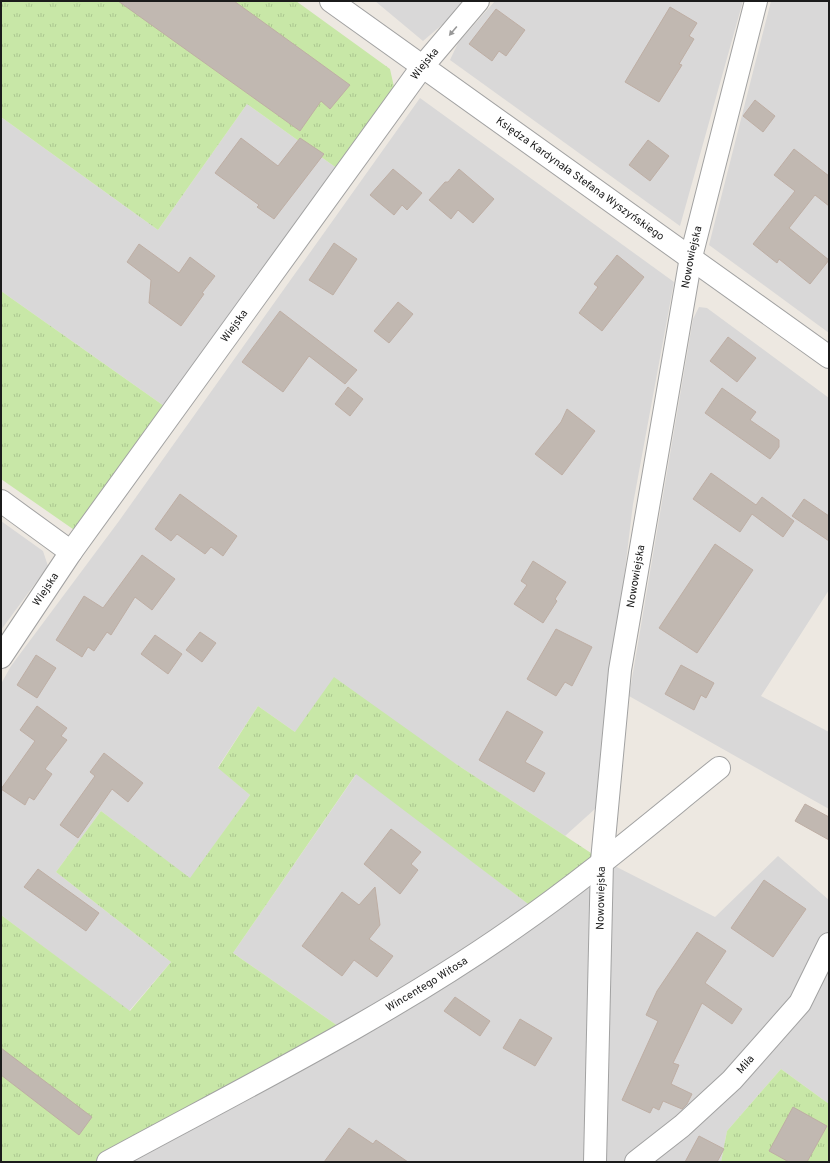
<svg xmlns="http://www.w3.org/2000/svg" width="830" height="1163" viewBox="0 0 830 1163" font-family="Overpass,sans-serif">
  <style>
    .residential { fill: #d9d8d8 }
    .grass { fill: url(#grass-tufts) }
    .building { fill: #c1b8b1; stroke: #beaea4 }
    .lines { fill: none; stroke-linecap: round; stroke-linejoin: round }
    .street-casing { stroke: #a2a2a2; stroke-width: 24 }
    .street { stroke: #fff; stroke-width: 22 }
    .oneway { fill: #989898 }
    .labels { text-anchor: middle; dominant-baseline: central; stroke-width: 3; stroke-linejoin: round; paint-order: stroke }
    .street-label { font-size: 11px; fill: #1b1b1b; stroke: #fff }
  </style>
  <defs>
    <pattern id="grass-tufts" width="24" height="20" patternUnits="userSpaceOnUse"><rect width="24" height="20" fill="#c8e7a7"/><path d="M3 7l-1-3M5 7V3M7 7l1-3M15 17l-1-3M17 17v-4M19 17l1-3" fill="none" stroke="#abc68f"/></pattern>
  </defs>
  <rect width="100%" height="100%" fill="#ede8e1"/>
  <!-- residential -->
  <path class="residential" d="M 375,1 L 465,1 L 456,13 L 423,41 Z
    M 495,1 L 743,1 L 680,226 L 450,60 L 458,43 Z
    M 771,1 L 829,1 L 829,333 L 709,245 Z
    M 420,98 L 674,282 L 633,504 L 596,808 L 565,836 L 456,764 L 295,732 L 258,706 L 218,767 L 250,795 L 190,879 L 101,811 L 56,872 L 171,962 L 129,1011 L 1,915 L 1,684 L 11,666 L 119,521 Z
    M 247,104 L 338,169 L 164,406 L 1,291 L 1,117 L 158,230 Z
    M 699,307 L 707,308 L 829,398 L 829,590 L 761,696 L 829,732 L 829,809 L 629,696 L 693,319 Z
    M 1,521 L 43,551 L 48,566 L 1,630 Z
    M 357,773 L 532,907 L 597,857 L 715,917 L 778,856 L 829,900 L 829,1104 L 781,1069 L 727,1131 L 721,1162 L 115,1162 L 348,1033 L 233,953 Z"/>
  <!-- grass -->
  <path class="grass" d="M 1,1 L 296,1 L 390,69 L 394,87 L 338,169 L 247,104 L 158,230 L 1,117 Z
    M 1,291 L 164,406 L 80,534 L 1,479 Z
    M 334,677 L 456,764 L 597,857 L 532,907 L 356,774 L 233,953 L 348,1033 L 115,1162 L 1,1162 L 1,915 L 130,1011 L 171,962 L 56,872 L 101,811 L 190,878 L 250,795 L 218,768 L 258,706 L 295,732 Z
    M 781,1069 L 829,1104 L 829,1162 L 721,1162 L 727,1131 Z"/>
  <!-- building -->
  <path class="building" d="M 118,1 L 234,1 L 350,85 L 330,109 L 321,101 L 300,131 Z
    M 670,7 L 697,23 L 689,36 L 694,39 L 679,64 L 682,65 L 659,102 L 625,82 Z
    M 496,9 L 525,30 L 506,56 L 499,51 L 492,61 L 469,44 Z
    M 755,100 L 775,116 L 763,132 L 743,116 Z
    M 241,138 L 278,166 L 300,138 L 324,154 L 274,219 L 257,207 L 259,205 L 215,173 Z
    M 648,140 L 669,156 L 650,181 L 629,165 Z
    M 794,149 L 829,176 L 829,206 L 815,195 L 789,228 L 829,260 L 810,284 L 779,259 L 777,263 L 753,244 L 795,191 L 774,175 Z
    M 393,169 L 422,193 L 407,210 L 402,205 L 394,215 L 370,195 Z
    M 459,169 L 494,199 L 473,223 L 458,210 L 451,219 L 429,200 L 445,182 L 448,182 Z
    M 334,243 L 357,259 L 333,295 L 309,280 Z
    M 139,244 L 179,273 L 190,257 L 215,276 L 202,293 L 204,294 L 181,326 L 149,303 L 151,280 L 127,262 Z
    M 617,255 L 644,277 L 602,331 L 579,313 L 598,287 L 594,284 Z
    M 398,302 L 413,314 L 389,343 L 374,331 Z
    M 280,311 L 357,370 L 345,384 L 309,356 L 283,392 L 242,362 Z
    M 728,337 L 756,358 L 737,382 L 710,361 Z
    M 348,387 L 363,399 L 350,416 L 335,404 Z
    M 722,388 L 756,412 L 750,420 L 779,440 L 779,447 L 770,459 L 705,413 Z
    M 567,409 L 595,431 L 562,475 L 535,454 L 561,422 Z
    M 711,473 L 756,505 L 762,497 L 794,521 L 783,537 L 752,514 L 740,532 L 693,499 Z
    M 180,494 L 237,536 L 223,556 L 211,547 L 205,554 L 177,534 L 171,541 L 155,529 Z
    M 804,499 L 829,516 L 829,541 L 792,516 Z
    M 715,544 L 753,570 L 697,653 L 659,628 Z
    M 142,555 L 175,579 L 152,610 L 135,597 L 111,635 L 107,632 L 94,651 L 88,647 L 82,657 L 56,640 L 84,596 L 103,608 Z
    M 533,561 L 566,582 L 555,599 L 557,601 L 543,623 L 514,604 L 527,585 L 521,581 Z
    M 556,629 L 592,647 L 572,686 L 565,682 L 556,696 L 527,679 Z
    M 200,632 L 216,643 L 202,662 L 186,650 Z
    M 155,635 L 182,654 L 168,674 L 141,654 Z
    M 36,655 L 56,668 L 37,698 L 17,685 Z
    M 681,665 L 714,683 L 706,698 L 701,695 L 694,710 L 665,694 Z
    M 37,706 L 67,728 L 61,736 L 67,740 L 45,769 L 52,774 L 34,800 L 29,797 L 25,805 L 1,789 L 35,741 L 20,730 Z
    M 507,711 L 543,732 L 525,762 L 545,773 L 534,792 L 479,760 Z
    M 104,753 L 143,783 L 128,802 L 112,789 L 78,838 L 60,825 L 95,776 L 90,772 Z
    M 805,804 L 829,817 L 829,840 L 795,821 Z
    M 391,829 L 421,852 L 411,864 L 418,870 L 400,894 L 364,864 Z
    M 38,869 L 99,913 L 86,931 L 24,887 Z
    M 764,880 L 806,909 L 773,957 L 731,928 Z
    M 375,887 L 380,925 L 369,939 L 393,956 L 377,977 L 354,960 L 342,976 L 302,946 L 342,892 L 359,905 Z
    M 697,932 L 726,951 L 705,983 L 742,1009 L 732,1024 L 702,1003 L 673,1063 L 679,1065 L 671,1084 L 692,1094 L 687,1104 L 682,1109 L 663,1101 L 659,1110 L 653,1107 L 650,1113 L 622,1100 L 658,1021 L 646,1015 L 657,991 Z
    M 455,997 L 490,1021 L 480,1036 L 444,1011 Z
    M 520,1019 L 552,1038 L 535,1066 L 503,1048 Z
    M 1,1048 L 92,1117 L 79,1135 L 1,1075 Z
    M 793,1107 L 827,1126 L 807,1162 L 789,1162 L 769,1151 Z
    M 349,1128 L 373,1144 L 376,1140 L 408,1162 L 324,1162 Z
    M 699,1136 L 724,1149 L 717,1162 L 685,1162 Z"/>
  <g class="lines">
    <!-- street casing -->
    <g class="street-casing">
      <g id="street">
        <path id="s1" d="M 331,1 L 829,357"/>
        <path d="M 1,501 L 71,552"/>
        <path id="s2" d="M 1,657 L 71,552 L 422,67 L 478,1"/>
        <path id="s3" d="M 108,1162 C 244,1088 387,1017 514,928 C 585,879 652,822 719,768"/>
        <path id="s4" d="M 595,1162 L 602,861 L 620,670 L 691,257 L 756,1"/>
        <path id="s5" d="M 636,1162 L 682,1126 L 732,1080 L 800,1003 L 829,944"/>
      </g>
    </g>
    <!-- street -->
    <use href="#street" class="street"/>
  </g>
  <!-- one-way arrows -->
  <defs><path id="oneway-solid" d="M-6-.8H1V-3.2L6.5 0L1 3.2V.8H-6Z"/></defs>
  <use class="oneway" href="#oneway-solid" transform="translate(453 31) rotate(130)"/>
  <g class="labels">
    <!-- street labels -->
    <g class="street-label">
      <text stroke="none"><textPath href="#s2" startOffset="729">Wiejska</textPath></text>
      <text stroke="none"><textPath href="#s1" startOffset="306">Księdza Kardynała Stefana Wyszyńskiego</textPath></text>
      <text stroke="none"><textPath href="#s4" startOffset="912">Nowowiejska</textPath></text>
      <text stroke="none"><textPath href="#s2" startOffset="405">Wiejska</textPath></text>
      <text stroke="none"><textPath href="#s4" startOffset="588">Nowowiejska</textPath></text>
      <text stroke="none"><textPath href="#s2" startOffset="81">Wiejska</textPath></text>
      <text stroke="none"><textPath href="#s4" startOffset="264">Nowowiejska</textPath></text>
      <text stroke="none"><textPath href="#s3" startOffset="365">Wincentego Witosa</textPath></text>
      <text stroke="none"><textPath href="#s5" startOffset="147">Miła</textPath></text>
    </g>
  </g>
  <!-- border -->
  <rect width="830" height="1163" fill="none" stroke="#1b1b1b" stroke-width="4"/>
</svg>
